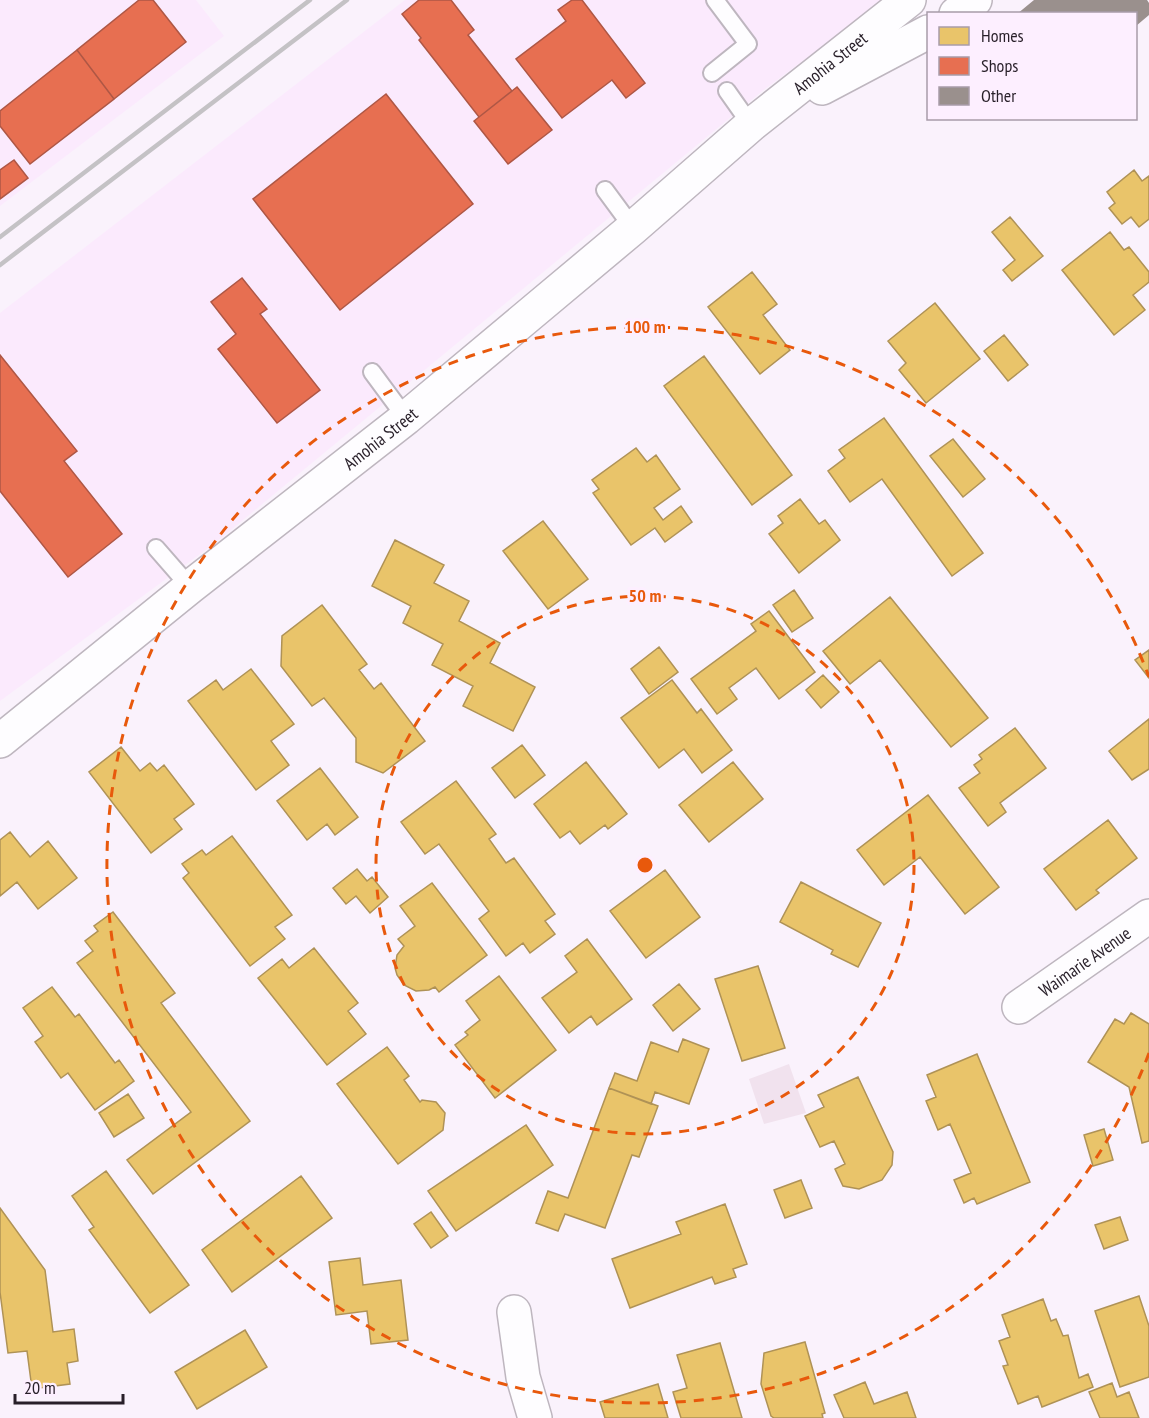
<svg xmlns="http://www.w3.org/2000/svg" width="1149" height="1418" viewBox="0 0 1149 1418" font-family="'PT Sans Narrow',sans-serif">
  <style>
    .built { fill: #fbeafd }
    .industrial { fill: #f1e2ee }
    .homes { fill: #e9c46a; stroke: #af9256; stroke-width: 1.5 }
    .shops { fill: #e76f51; stroke: #ae5745; stroke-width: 1.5 }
    .building { fill: #9a908d }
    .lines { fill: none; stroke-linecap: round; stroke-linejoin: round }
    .service-casing { stroke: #beb6bf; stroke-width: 20 }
    .minor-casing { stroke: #beb6bf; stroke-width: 36 }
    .secondary-casing { stroke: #beb6bf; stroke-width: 36 }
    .service { stroke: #fefdff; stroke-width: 16 }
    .minor { stroke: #fefdff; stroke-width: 33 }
    .secondary { stroke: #fefdff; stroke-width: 33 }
    .rail { stroke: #c4c2c5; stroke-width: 4.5 }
    .ring { fill: none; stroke: #e8590c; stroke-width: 3; stroke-dasharray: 10 8 }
    .labels { text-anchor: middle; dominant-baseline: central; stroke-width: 6; stroke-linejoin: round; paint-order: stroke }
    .street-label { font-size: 18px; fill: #281f29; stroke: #fdefff }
    .centre { fill: #e8590c; stroke: #fdefff; stroke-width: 3 }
    .ring-label { font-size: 18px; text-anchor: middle; font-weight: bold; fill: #e8590c; stroke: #fdefff; stroke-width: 6; stroke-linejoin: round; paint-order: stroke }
  </style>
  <rect width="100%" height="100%" fill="#faf2fc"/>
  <!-- built -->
  <path class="built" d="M 0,0 L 196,0 L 224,36 L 0,206 Z
    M 405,0 L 885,0 L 765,89 L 215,543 L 0,701 L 0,313 Z"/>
  <!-- industrial -->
  <path class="industrial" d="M 789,1064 L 806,1113 L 764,1124 L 749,1079 Z"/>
  <!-- homes -->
  <path class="homes" d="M 1134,170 L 1142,181 L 1149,176 L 1149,219 L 1139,227 L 1131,217 L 1122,224 L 1109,208 L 1115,203 L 1107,192 Z
    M 1010,217 L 1043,256 L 1012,281 L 1003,270 L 1015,260 L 992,232 Z
    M 1110,232 L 1124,250 L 1129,247 L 1149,272 L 1149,282 L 1133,295 L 1145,310 L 1114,335 L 1062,270 Z
    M 752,272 L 777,304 L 763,315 L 790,350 L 760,374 L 708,307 Z
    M 935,303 L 980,359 L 926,403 L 899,370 L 906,363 L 888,341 Z
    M 1004,335 L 1028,365 L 1008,381 L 984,351 Z
    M 704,356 L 792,475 L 752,505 L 664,386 Z
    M 884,418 L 983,553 L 952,576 L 882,479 L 850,502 L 828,471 L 845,458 L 839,450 Z
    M 953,439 L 985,479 L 963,497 L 930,456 Z
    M 636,448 L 647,462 L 656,455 L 680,489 L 654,508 L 663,520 L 681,506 L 692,522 L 665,542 L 655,528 L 631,545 L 593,493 L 599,489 L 592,480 Z
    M 800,499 L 819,524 L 825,520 L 840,540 L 799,573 L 769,534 L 783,523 L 778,516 Z
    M 543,521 L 588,579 L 548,609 L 503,551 Z
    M 395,540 L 444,565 L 434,583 L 469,601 L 459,621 L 500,643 L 490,663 L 535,687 L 513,731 L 463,706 L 473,686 L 432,665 L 443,644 L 403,623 L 411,606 L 372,586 Z
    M 794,590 L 813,618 L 792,632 L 773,605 Z
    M 890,597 L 988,718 L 951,747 L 880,660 L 850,684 L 823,651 Z
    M 322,605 L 367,664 L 359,670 L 374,689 L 381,683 L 425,741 L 383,773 L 356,762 L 356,738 L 324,698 L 312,706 L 281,666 L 282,636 Z
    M 769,611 L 815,672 L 779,699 L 756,668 L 729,688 L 737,699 L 717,714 L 691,679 L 756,631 L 751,624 Z
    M 659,647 L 678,672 L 649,694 L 631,669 Z
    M 1149,650 L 1149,678 L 1135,660 Z
    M 251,669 L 294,724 L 271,741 L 289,765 L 256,790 L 188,701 L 216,680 L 223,690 Z
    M 823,675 L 839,692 L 821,708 L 806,690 Z
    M 672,680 L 697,713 L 701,709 L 732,750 L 702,773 L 684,749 L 659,768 L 621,718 Z
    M 1149,719 L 1149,769 L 1132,780 L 1109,751 Z
    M 1015,728 L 1046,768 L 1000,803 L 1006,812 L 988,826 L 959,788 L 980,773 L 974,765 L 982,759 L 979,755 Z
    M 522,745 L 545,775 L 515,798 L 492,768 Z
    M 121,747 L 140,771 L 150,763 L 157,771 L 164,765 L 194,804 L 174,819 L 182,829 L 151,853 L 89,772 Z
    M 586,762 L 627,814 L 608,829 L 605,825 L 580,844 L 570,831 L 560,838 L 534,804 Z
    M 733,762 L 763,799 L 709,842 L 679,805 Z
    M 320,768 L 358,817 L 335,835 L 327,824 L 307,840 L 277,801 Z
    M 456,781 L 496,834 L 489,839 L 506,863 L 514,858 L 555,914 L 545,921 L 555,934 L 530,953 L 523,943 L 506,956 L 479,919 L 489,911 L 439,844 L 425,854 L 401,822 Z
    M 928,795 L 999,887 L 965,914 L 920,857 L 884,885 L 857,850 Z
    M 1108,820 L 1137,858 L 1096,890 L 1099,893 L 1076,910 L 1044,869 Z
    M 10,832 L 30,857 L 48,841 L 77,878 L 38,909 L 17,882 L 0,896 L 0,840 Z
    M 232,836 L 292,915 L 275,927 L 285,939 L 250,966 L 183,878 L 189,873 L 182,864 L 202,850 L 206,855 Z
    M 357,869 L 367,881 L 372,877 L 388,897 L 370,913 L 356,896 L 346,904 L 333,888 Z
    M 665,870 L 700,917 L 646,958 L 610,911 Z
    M 801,882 L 881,923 L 858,967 L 831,954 L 833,950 L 780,922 Z
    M 432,883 L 487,955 L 439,992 L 435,987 L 429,990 L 416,991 L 404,985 L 397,975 L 395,968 L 397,955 L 404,946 L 398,939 L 415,926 L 400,906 Z
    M 113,912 L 175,993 L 161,1003 L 250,1121 L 153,1194 L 127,1160 L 191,1112 L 77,963 L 93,951 L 85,941 L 98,931 L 94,926 Z
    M 587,939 L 632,999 L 597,1025 L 591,1016 L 569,1033 L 542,998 L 577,972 L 565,956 Z
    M 314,948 L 358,1003 L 348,1011 L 366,1034 L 327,1065 L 258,978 L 282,959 L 289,968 Z
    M 758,966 L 785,1048 L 742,1061 L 715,979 Z
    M 499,976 L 556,1050 L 495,1098 L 455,1045 L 468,1035 L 465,1032 L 480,1020 L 466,1001 Z
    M 679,984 L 700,1009 L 673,1031 L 653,1005 Z
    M 52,987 L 75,1017 L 79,1014 L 115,1063 L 119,1060 L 134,1081 L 95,1110 L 68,1073 L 61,1078 L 35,1042 L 43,1036 L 23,1008 Z
    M 1131,1013 L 1149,1024 L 1149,1141 L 1142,1143 L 1129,1087 L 1088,1062 L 1115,1019 L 1124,1024 Z
    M 683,1039 L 709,1049 L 689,1104 L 655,1092 L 651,1104 L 609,1088 L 615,1073 L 637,1081 L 651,1042 L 678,1052 Z
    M 387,1047 L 409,1076 L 404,1080 L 420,1102 L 422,1100 L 436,1102 L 445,1113 L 443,1130 L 398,1164 L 337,1084 Z
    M 977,1054 L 1030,1182 L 977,1204 L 974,1198 L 964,1203 L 954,1180 L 971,1173 L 950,1124 L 938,1130 L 926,1101 L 936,1097 L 927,1075 Z
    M 858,1077 L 893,1152 L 892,1165 L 882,1180 L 859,1189 L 843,1186 L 835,1169 L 845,1164 L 834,1141 L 820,1147 L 805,1116 L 824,1107 L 818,1095 Z
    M 609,1088 L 658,1106 L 639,1157 L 632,1155 L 605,1228 L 565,1214 L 558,1231 L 536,1223 L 548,1191 L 568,1198 Z
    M 128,1094 L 144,1118 L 114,1137 L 99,1113 Z
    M 526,1125 L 553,1165 L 456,1231 L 428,1191 Z
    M 1104,1129 L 1113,1160 L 1093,1166 L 1084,1135 Z
    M 106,1171 L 189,1285 L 150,1313 L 89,1230 L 94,1227 L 72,1196 Z
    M 301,1176 L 332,1218 L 232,1292 L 202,1250 Z
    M 801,1180 L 812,1208 L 785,1218 L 774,1190 Z
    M 725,1204 L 747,1264 L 733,1269 L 736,1277 L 715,1284 L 712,1277 L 630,1308 L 612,1259 L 681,1234 L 676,1222 Z
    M 0,1208 L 45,1270 L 53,1332 L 74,1329 L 78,1361 L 67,1363 L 70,1384 L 32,1389 L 27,1351 L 8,1353 L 0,1292 Z
    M 431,1212 L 448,1236 L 431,1248 L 414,1224 Z
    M 1120,1217 L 1128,1240 L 1104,1249 L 1095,1225 Z
    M 360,1258 L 363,1285 L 401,1280 L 408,1340 L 371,1344 L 367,1311 L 336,1315 L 329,1262 Z
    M 1139,1296 L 1149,1326 L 1149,1377 L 1120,1387 L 1095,1311 Z
    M 1043,1299 L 1051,1321 L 1056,1319 L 1063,1336 L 1068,1335 L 1079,1378 L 1088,1374 L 1093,1387 L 1042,1407 L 1038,1396 L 1018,1404 L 1003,1366 L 1008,1365 L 999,1341 L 1010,1337 L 1002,1315 Z
    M 245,1330 L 267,1367 L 197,1409 L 175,1372 Z
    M 805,1342 L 825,1413 L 822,1414 L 823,1418 L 774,1418 L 771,1416 L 761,1384 L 764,1353 Z
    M 720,1343 L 742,1418 L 681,1418 L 673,1392 L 687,1388 L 677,1355 Z
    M 865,1382 L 874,1404 L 907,1392 L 916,1418 L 844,1418 L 834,1395 Z
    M 1112,1383 L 1117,1397 L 1129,1392 L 1139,1418 L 1100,1418 L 1089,1392 Z
    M 658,1384 L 668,1418 L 605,1418 L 600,1402 Z"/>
  <!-- shops -->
  <path class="shops" d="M 139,0 L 153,0 L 186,42 L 114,99 L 77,50 Z
    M 419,0 L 451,0 L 474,30 L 468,35 L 512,91 L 479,117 L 419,40 L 421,38 L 402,14 Z
    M 572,0 L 582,0 L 645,83 L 626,98 L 612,80 L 562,118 L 516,59 L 566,21 L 558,10 Z
    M 77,50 L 114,99 L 30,164 L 0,126 L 0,111 Z
    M 517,87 L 552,130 L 508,164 L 474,121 Z
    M 386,94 L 473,204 L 340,310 L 253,199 Z
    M 14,160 L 28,178 L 0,199 L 0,170 Z
    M 242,278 L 267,309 L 260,314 L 320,390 L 277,423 L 218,349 L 236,334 L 211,302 Z
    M 0,355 L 77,451 L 64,461 L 122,534 L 68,577 L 0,491 Z"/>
  <!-- building -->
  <path class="building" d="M 1034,0 L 1147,0 L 1149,3 L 1149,15 L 1136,26 L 1136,14 L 1017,14 Z"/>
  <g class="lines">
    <!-- service casing -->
    <g class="service-casing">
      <path id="service" d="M 712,73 L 748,44 L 715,0
        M 727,91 L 751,125
        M 605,190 L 633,228
        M 372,372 L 406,418
        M 156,548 L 190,587"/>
    </g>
    <!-- minor casing -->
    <g class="minor-casing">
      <g id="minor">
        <path id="s1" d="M 1019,1007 L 1149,916"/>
        <path d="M 514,1312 L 523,1377 L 535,1418"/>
      </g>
    </g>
    <!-- secondary casing -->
    <g class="secondary-casing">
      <g id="secondary">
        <path d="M 956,14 L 975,0"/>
        <path d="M 822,88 L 928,32"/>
        <path id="s2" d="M 0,741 L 190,587 L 406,418 L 633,228 L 751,125 L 909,0"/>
      </g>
    </g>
    <!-- service -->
    <use href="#service" class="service"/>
    <!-- minor -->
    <use href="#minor" class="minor"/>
    <!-- secondary -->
    <use href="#secondary" class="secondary"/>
    <!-- rail -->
    <path class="rail" d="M 0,237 L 310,0
      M 0,265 L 347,0"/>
  </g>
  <!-- distance rings -->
  <g class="ring">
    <circle cx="645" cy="865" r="269"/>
    <path d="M1149 1053A538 538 0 1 1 1149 677"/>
  </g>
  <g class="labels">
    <!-- street labels -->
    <g class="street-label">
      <text stroke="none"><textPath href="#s2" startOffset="1072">Amohia Street</textPath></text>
      <text stroke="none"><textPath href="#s2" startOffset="486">Amohia Street</textPath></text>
      <text stroke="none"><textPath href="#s1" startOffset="80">Waimarie Avenue</textPath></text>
    </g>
  </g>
  <circle cx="645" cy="865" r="9" class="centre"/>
  <g class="ring-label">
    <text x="645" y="333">100 m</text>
    <text x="645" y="602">50 m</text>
  </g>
  <!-- legend -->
  <rect x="927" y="12" width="210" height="108" fill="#fdefff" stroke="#a89ca9" stroke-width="1.5"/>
  <rect x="939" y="27" width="30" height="18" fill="#e9c46a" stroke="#a89ca9" stroke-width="1.5"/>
  <text x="981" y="42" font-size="18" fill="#281f29">Homes</text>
  <rect x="939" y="57" width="30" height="18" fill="#e76f51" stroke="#a89ca9" stroke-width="1.5"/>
  <text x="981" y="72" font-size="18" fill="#281f29">Shops</text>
  <rect x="939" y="87" width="30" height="18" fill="#9a908d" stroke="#a89ca9" stroke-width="1.5"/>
  <text x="981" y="102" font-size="18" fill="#281f29">Other</text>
  <!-- scale -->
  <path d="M15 1394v9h108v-9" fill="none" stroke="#281f29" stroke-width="3"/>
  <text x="24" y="1394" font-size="18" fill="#281f29" stroke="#fdefff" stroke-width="4.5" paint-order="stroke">20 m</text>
</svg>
